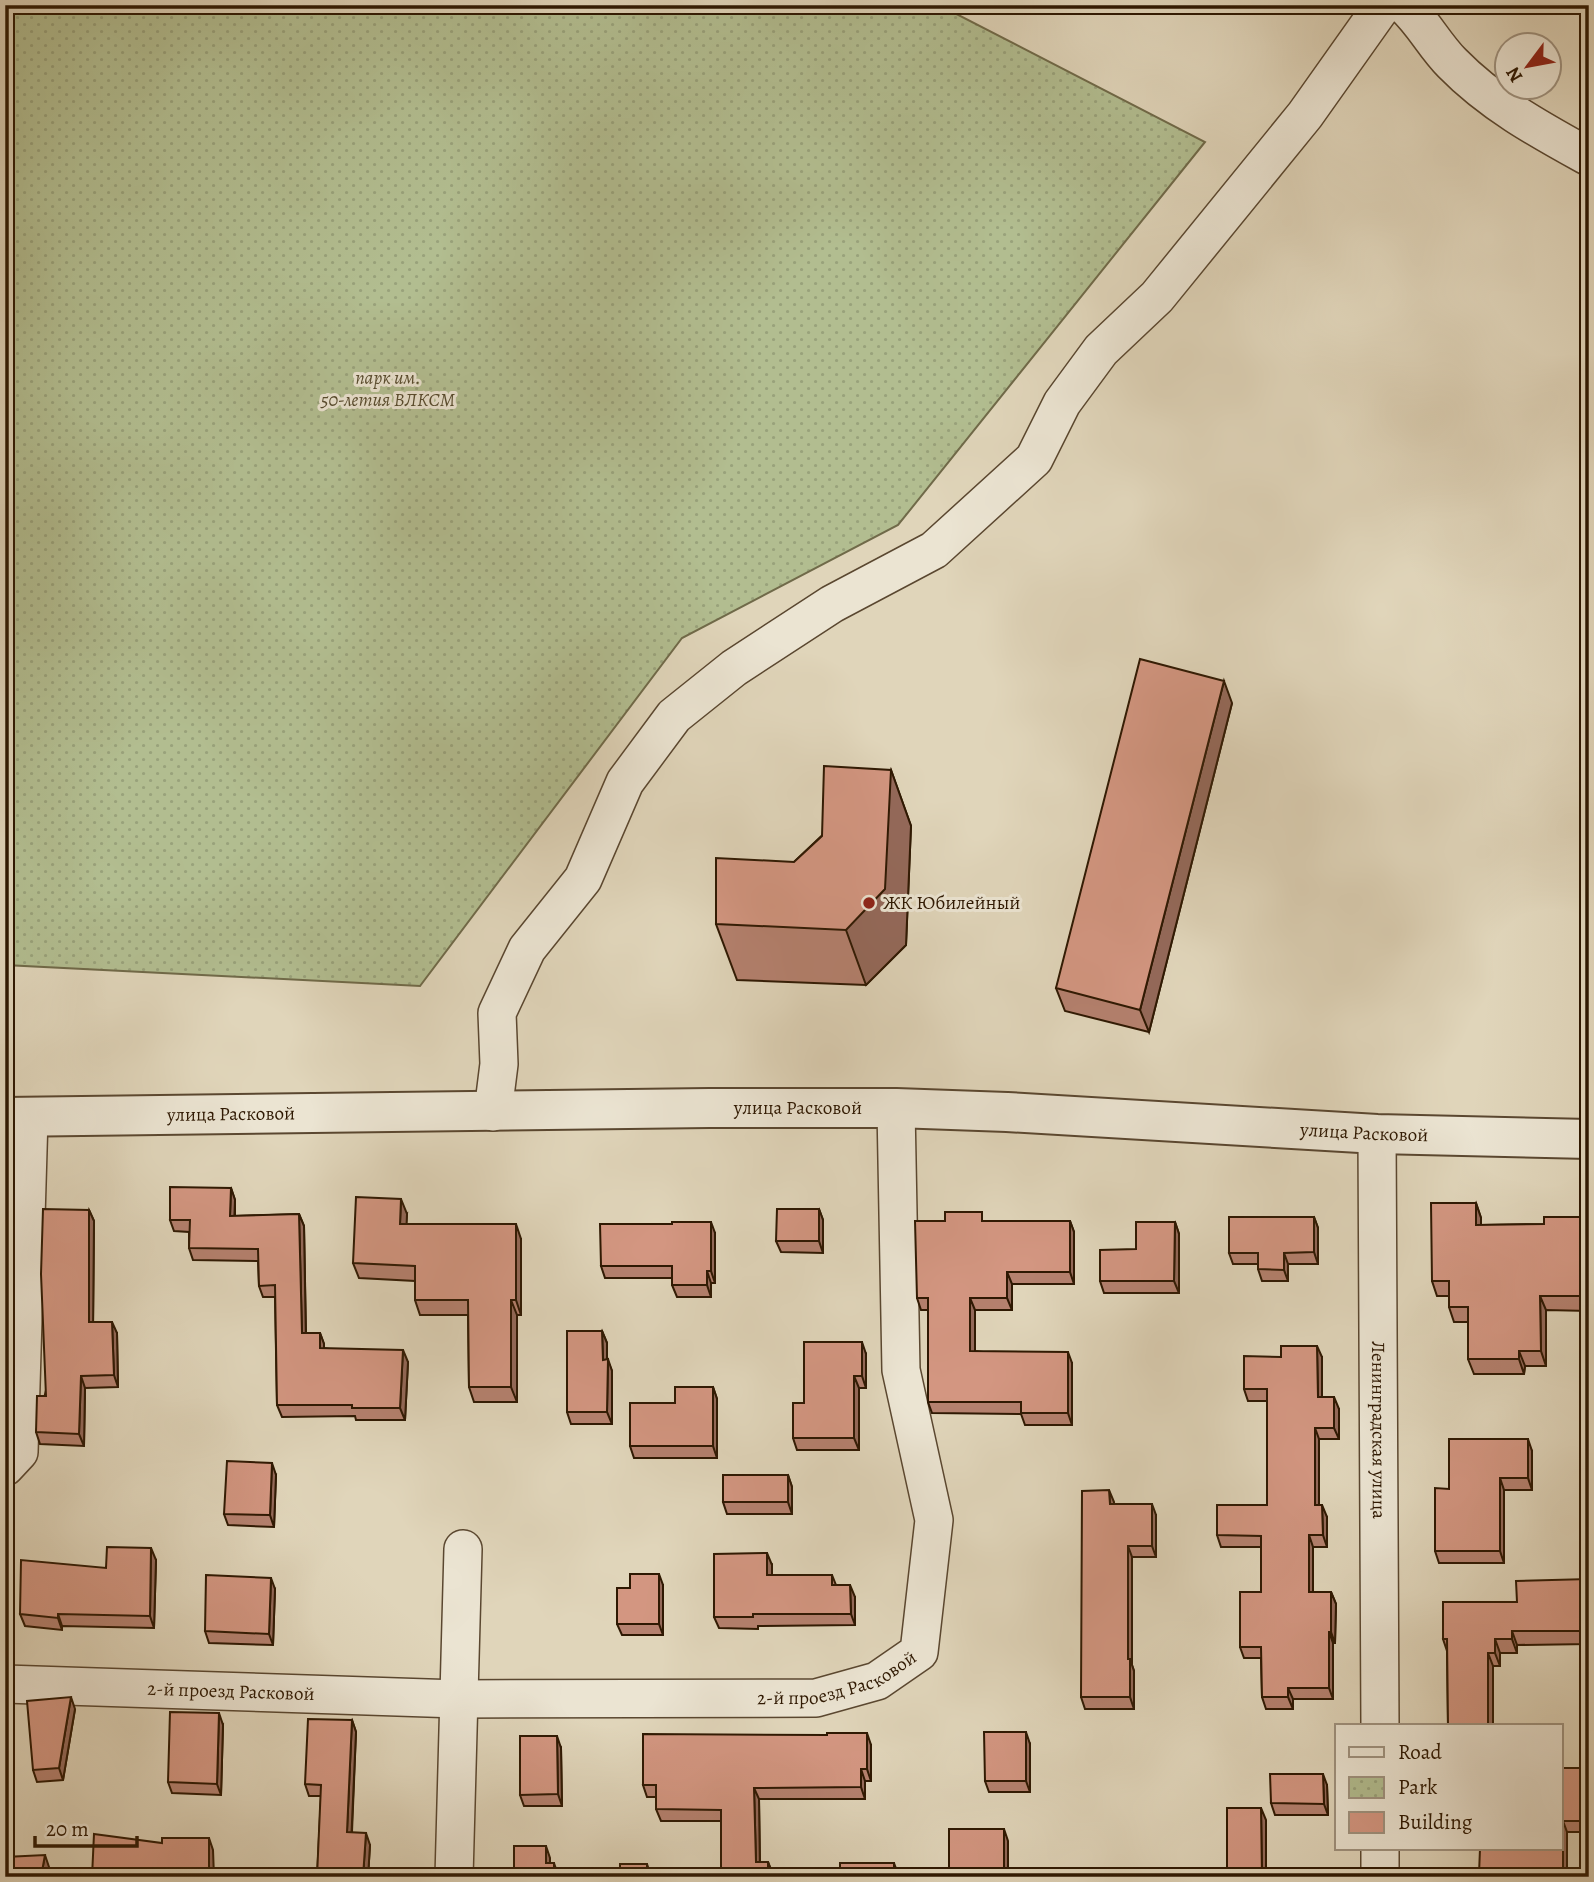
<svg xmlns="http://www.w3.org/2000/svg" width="1594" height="1882" viewBox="0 0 1594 1882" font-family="Alegreya,serif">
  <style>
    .park { fill: url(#park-dots); stroke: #706a49; stroke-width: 2 }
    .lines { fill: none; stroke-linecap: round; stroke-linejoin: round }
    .minor-casing { stroke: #5a4730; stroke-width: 40 }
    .tertiary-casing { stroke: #5a4730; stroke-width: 42 }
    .minor { stroke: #ebe4d2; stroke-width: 37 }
    .tertiary { stroke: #ebe4d2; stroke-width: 38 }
    .wall { fill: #b5816f; stroke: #2e1802; stroke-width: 2 }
    .shaded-wall { fill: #94695a; stroke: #2e1802; stroke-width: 2 }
    .building { fill: #d39681; stroke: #2e1802; stroke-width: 2 }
    .poi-dot { fill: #8f2418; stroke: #ebe4d2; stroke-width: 2.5 }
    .labels { text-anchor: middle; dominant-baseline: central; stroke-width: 6; stroke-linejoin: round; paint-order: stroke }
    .park-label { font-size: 19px; font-style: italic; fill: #564a2d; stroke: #ebe4d2 }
    .poi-label { font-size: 19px; fill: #2e1802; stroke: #ebe4d2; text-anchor: start }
    .street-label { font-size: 19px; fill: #2e1802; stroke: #ebe4d2 }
  </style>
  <defs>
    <pattern id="park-dots" width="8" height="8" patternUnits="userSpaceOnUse" patternTransform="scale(1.75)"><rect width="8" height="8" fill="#b2bd90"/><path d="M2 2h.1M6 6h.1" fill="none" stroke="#99a27b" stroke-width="1.8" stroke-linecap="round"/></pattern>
  </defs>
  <rect width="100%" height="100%" fill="#e0d5ba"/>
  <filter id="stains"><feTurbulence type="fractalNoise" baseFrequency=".00286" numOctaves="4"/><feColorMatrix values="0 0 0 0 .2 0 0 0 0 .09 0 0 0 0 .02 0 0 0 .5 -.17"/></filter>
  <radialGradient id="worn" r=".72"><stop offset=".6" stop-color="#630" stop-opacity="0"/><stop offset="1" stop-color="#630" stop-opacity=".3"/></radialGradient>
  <!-- park -->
  <path class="park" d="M 5,5 L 939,5 L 1205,142 L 898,525 L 682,638 L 420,986 L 5,965 Z"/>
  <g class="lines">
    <!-- minor casing -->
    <g class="minor-casing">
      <g id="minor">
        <path d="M 1404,5 C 1423,22 1434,45 1452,63 C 1492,104 1540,130 1589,157"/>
        <path d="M 493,1112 L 499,1064 L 497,1013 L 527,949 L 583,879 L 625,782 L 674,716 L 734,668 L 832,604 L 934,550 L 1034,459 L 1062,403 L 1101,350 L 1157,297 L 1305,115 L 1383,5"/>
        <path id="s1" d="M 1377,1134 L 1380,1726"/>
        <path d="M 5,1467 L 19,1452 L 29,1117"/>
        <path id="s2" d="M 5,1684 L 458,1699 L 816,1698 L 877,1681 L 919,1652 L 934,1520 L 901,1370 L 896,1108"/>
        <path d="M 1380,1849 L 1380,1877"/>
        <path d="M 454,1877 L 463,1549"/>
      </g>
    </g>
    <!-- tertiary casing -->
    <g class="tertiary-casing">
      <g id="tertiary">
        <path id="s3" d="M 5,1117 L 709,1108 L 896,1108 L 1007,1112 L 1377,1134 L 1589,1139"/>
      </g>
    </g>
    <!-- minor -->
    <use href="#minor" class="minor"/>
    <!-- tertiary -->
    <use href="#tertiary" class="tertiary"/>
  </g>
  <!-- wall -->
  <path class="wall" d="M 1232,703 L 1149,1032 L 1065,1011 L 1056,988 Z
    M 891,770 L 911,826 L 906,945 L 866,985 L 737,980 L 716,924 L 794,862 Z
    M 231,1188 L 235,1200 L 235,1216 L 299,1214 L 304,1226 L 306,1333 L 320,1333 L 324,1344 L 324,1348 L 408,1362 L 405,1420 L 356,1420 L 355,1416 L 282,1417 L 277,1405 L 275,1297 L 263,1297 L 259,1286 L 258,1261 L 193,1260 L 189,1248 L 189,1232 L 174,1231 L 170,1220 Z
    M 1476,1203 L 1481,1218 L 1481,1225 L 1544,1224 L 1587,1217 L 1589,1221 L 1589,1311 L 1546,1310 L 1546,1366 L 1525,1366 L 1524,1374 L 1474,1374 L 1468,1359 L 1468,1322 L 1454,1322 L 1449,1307 L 1449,1296 L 1437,1296 L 1432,1281 Z
    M 819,1209 L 823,1220 L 823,1253 L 781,1252 L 776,1241 Z
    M 89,1210 L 94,1221 L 93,1322 L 117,1333 L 118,1387 L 85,1388 L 84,1446 L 40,1444 L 36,1432 Z
    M 407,1214 L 406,1224 L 521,1239 L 521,1315 L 517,1315 L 517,1402 L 474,1402 L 469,1387 L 468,1315 L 420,1315 L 415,1300 L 415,1281 L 359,1278 L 353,1263 Z
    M 1314,1217 L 1318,1228 L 1318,1264 L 1288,1264 L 1288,1281 L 1262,1281 L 1258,1269 L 1258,1264 L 1233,1264 L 1229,1253 Z
    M 985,1221 L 1070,1221 L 1074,1232 L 1074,1284 L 1012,1284 L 1012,1310 L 975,1310 L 975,1351 L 1072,1363 L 1072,1425 L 1025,1425 L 1021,1414 L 932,1413 L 928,1402 L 928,1310 L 921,1310 L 917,1298 Z
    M 1175,1222 L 1179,1234 L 1179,1293 L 1104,1293 L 1100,1281 L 1136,1249 Z
    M 715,1233 L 715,1283 L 711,1283 L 711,1297 L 677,1297 L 672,1285 L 672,1278 L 605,1278 L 601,1266 Z
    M 602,1331 L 607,1343 L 607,1359 L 612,1371 L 612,1424 L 571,1424 L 567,1412 Z
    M 866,1354 L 866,1388 L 859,1388 L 859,1450 L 797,1450 L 793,1438 L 804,1403 Z
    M 1281,1357 L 1322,1357 L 1322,1397 L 1339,1409 L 1339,1439 L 1319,1439 L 1319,1505 L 1327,1517 L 1327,1547 L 1313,1547 L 1313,1592 L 1331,1592 L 1336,1604 L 1335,1643 L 1333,1643 L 1333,1699 L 1293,1699 L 1293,1709 L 1266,1709 L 1262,1697 L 1261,1658 L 1244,1658 L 1240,1647 L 1261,1592 L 1261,1547 L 1221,1547 L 1217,1535 L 1267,1505 L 1267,1401 L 1248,1401 L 1244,1389 Z
    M 713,1387 L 717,1399 L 717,1458 L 634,1458 L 630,1446 L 675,1403 Z
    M 1532,1451 L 1532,1490 L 1504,1490 L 1504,1563 L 1439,1563 L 1435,1551 L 1449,1489 Z
    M 276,1475 L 274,1527 L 228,1525 L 224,1514 Z
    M 788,1475 L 792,1487 L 792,1514 L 727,1514 L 723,1502 Z
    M 1114,1502 L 1114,1504 L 1156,1515 L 1156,1557 L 1132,1557 L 1132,1665 L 1134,1671 L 1134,1709 L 1085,1709 L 1081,1697 Z
    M 156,1560 L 154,1628 L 62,1626 L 62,1630 L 25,1626 L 20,1614 L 106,1568 Z
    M 772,1565 L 772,1575 L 832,1575 L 836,1585 L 855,1597 L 855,1625 L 758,1626 L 758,1629 L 719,1628 L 714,1617 Z
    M 1589,1579 L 1589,1644 L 1517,1645 L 1517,1653 L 1500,1653 L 1500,1666 L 1493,1666 L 1493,1726 L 1448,1726 L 1447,1651 L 1443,1639 L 1517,1602 Z
    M 663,1585 L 663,1635 L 622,1635 L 617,1624 L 630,1588 Z
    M 275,1589 L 273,1645 L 209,1643 L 205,1631 Z
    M 75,1709 L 63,1780 L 37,1782 L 33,1770 Z
    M 352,1720 L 356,1732 L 352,1832 L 370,1845 L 368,1877 L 317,1877 L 321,1796 L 309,1796 L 305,1784 Z
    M 223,1725 L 221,1795 L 172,1793 L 168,1782 Z
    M 1030,1744 L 1030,1792 L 989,1792 L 985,1781 Z
    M 871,1745 L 871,1781 L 865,1781 L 865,1799 L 759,1799 L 760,1862 L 768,1862 L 773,1877 L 721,1877 L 721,1821 L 661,1821 L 656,1809 L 656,1797 L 647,1797 L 643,1785 Z
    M 561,1748 L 562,1806 L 524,1806 L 520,1795 Z
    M 1561,1768 L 1589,1768 L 1589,1832 L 1567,1832 L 1567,1876 L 1589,1877 L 1480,1877 L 1479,1874 L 1561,1849 Z
    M 1327,1785 L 1328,1815 L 1275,1815 L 1271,1803 Z"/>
  <!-- shaded-wall -->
  <path class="shaded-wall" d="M 1224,681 L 1232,703 L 1149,1032 L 1140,1010 Z
    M 891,770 L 911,826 L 906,945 L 866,985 L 846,930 Z
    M 231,1188 L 235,1200 L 234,1227 L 230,1216 Z
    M 401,1199 L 407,1214 L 406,1239 L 400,1224 Z
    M 1476,1203 L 1481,1218 L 1481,1239 L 1476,1225 Z
    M 819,1209 L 823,1220 L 823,1253 L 819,1241 Z
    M 89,1210 L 94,1221 L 93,1334 L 89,1322 Z
    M 299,1214 L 304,1226 L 306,1345 L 302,1333 Z
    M 1314,1217 L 1318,1228 L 1318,1264 L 1314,1252 Z
    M 1587,1217 L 1589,1221 L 1589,1300 L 1587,1296 Z
    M 1070,1221 L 1074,1232 L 1074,1284 L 1070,1272 Z
    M 711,1222 L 715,1233 L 715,1283 L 711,1271 Z
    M 1175,1222 L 1179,1234 L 1179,1293 L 1174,1281 Z
    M 516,1224 L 521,1239 L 521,1315 L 516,1300 Z
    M 1284,1253 L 1288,1264 L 1288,1281 L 1284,1270 Z
    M 707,1271 L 711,1283 L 711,1297 L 707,1285 Z
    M 1007,1272 L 1012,1284 L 1012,1310 L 1007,1298 Z
    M 1540,1296 L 1546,1310 L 1546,1366 L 1541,1351 Z
    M 970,1298 L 975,1310 L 975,1362 L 970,1351 Z
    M 511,1300 L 517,1315 L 517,1402 L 511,1387 Z
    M 112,1322 L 117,1333 L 118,1387 L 114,1375 Z
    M 602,1331 L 607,1343 L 607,1371 L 603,1360 Z
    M 320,1333 L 324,1344 L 324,1360 L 320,1348 Z
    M 862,1342 L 866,1354 L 866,1388 L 862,1376 Z
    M 1317,1346 L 1322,1357 L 1322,1409 L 1318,1397 Z
    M 403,1350 L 408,1362 L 405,1420 L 400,1408 Z
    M 1519,1351 L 1525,1366 L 1524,1374 L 1519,1359 Z
    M 1068,1352 L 1072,1363 L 1072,1425 L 1068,1413 Z
    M 608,1359 L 612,1371 L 612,1424 L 607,1412 Z
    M 81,1376 L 85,1388 L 84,1446 L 79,1434 Z
    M 854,1376 L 859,1388 L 859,1450 L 854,1438 Z
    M 713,1387 L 717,1399 L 717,1458 L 713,1446 Z
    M 1334,1397 L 1339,1409 L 1339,1439 L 1334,1428 Z
    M 1315,1428 L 1319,1439 L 1319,1517 L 1315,1505 Z
    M 1528,1439 L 1532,1451 L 1532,1490 L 1528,1478 Z
    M 272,1463 L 276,1475 L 274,1527 L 270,1515 Z
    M 788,1475 L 792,1487 L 792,1514 L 788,1502 Z
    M 1500,1478 L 1504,1490 L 1504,1563 L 1500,1551 Z
    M 1109,1490 L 1114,1502 L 1114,1515 L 1110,1504 Z
    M 1152,1504 L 1156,1515 L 1156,1557 L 1152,1546 Z
    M 1322,1505 L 1327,1517 L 1327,1547 L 1323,1535 Z
    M 1309,1535 L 1313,1547 L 1313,1604 L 1309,1592 Z
    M 1128,1546 L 1132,1557 L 1132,1665 L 1134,1671 L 1134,1709 L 1130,1697 L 1128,1659 Z
    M 151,1548 L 156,1560 L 154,1628 L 150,1616 Z
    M 767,1553 L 772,1565 L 772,1587 L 767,1575 Z
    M 659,1574 L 663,1585 L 663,1635 L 659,1624 Z
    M 271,1578 L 275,1589 L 273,1645 L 269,1634 Z
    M 850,1585 L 855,1597 L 855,1625 L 851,1614 Z
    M 1331,1592 L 1336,1604 L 1335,1643 L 1331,1632 Z
    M 58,1614 L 62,1626 L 62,1630 L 58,1618 Z
    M 1512,1631 L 1517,1645 L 1517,1653 L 1512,1639 Z
    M 1329,1632 L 1333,1643 L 1333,1699 L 1329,1688 Z
    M 1495,1639 L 1500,1653 L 1500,1666 L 1495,1653 Z
    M 1488,1653 L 1493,1666 L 1493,1726 L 1489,1726 L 1488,1724 Z
    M 1288,1688 L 1293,1699 L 1293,1709 L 1288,1697 Z
    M 71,1697 L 75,1709 L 63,1780 L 59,1768 Z
    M 219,1713 L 223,1725 L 221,1795 L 217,1784 Z
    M 352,1720 L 356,1732 L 351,1844 L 347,1832 Z
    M 1026,1732 L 1030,1744 L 1030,1792 L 1026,1781 Z
    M 867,1733 L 871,1745 L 871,1781 L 867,1769 Z
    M 557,1736 L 561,1748 L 562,1806 L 558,1794 Z
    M 861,1769 L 865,1781 L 865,1799 L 861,1787 Z
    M 1323,1774 L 1327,1785 L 1328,1815 L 1324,1804 Z
    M 754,1788 L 759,1799 L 760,1874 L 756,1862 Z
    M 1261,1808 L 1266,1820 L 1266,1877 L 1262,1877 Z
    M 1563,1821 L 1567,1832 L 1567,1877 L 1563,1877 Z
    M 1004,1829 L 1008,1841 L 1008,1877 L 1004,1869 Z
    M 366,1833 L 370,1845 L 368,1877 L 363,1877 Z
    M 209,1838 L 213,1850 L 214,1877 L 209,1877 Z
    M 546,1846 L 550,1858 L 550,1875 L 546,1863 Z
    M 45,1855 L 49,1867 L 47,1877 L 41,1877 Z
    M 768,1862 L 773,1874 L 773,1877 L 768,1877 Z
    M 554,1863 L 558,1875 L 558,1877 L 554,1877 Z
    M 894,1863 L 898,1874 L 898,1877 L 894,1877 Z
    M 647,1864 L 651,1876 L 651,1877 L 647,1877 Z"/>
  <!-- building -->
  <path class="building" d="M 1589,78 L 1589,88 L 1585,86 Z
    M 1140,659 L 1224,681 L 1140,1010 L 1056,988 Z
    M 824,766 L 891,770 L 885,889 L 846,930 L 716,924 L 716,858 L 794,862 L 822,836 Z
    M 170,1187 L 231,1188 L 230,1216 L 299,1214 L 302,1333 L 320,1333 L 320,1348 L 403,1350 L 400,1408 L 352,1408 L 352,1405 L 277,1405 L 275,1285 L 259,1286 L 258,1249 L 189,1248 L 190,1220 L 170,1220 Z
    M 356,1197 L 401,1199 L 400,1224 L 516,1224 L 516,1300 L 511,1300 L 511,1387 L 469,1387 L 468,1300 L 415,1300 L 415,1266 L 353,1263 Z
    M 1431,1203 L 1476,1203 L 1476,1225 L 1544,1224 L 1544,1217 L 1587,1217 L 1587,1296 L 1540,1296 L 1541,1351 L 1519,1351 L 1519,1359 L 1468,1359 L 1468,1307 L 1449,1307 L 1449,1281 L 1432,1281 Z
    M 43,1209 L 89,1210 L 89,1322 L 112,1322 L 114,1375 L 81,1376 L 79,1434 L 36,1432 L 37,1396 L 46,1396 L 41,1274 Z
    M 777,1209 L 819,1209 L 819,1241 L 776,1241 Z
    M 945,1212 L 982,1212 L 982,1221 L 1070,1221 L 1070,1272 L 1007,1272 L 1007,1298 L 970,1298 L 970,1351 L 1068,1352 L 1068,1413 L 1021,1413 L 1021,1402 L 928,1402 L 928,1298 L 917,1298 L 915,1221 L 945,1221 Z
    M 1229,1217 L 1314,1217 L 1314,1252 L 1284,1253 L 1284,1270 L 1258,1269 L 1258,1253 L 1229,1253 Z
    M 672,1222 L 711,1222 L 711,1271 L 707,1271 L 707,1285 L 672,1285 L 672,1266 L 601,1266 L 600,1224 L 672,1224 Z
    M 1136,1222 L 1175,1222 L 1174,1281 L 1100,1281 L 1100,1250 L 1136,1249 Z
    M 567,1331 L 602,1331 L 603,1360 L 608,1359 L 607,1412 L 567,1412 Z
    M 804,1342 L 862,1342 L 862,1376 L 854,1376 L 854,1438 L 793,1438 L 793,1403 L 804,1403 Z
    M 1281,1346 L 1317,1346 L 1318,1397 L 1334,1397 L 1334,1428 L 1315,1428 L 1315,1505 L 1322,1505 L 1323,1535 L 1309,1535 L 1309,1592 L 1331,1592 L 1331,1632 L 1329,1632 L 1329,1688 L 1288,1688 L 1288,1697 L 1262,1697 L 1261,1647 L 1240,1647 L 1240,1592 L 1261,1592 L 1261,1536 L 1217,1535 L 1217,1505 L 1267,1505 L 1267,1389 L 1244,1389 L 1244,1356 L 1281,1357 Z
    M 675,1387 L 713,1387 L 713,1446 L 630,1446 L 630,1403 L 675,1403 Z
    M 1588,1421 L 1589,1421 L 1589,1471 L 1588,1471 Z
    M 1449,1439 L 1528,1439 L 1528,1478 L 1500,1478 L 1500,1551 L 1435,1551 L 1435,1488 L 1449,1489 Z
    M 227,1461 L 272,1463 L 270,1515 L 224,1514 Z
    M 723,1475 L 788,1475 L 788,1502 L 723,1502 Z
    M 1109,1490 L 1110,1504 L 1152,1504 L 1152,1546 L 1128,1546 L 1128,1659 L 1130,1659 L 1130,1697 L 1081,1697 L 1082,1491 Z
    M 107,1547 L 151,1548 L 150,1616 L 58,1614 L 58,1618 L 20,1614 L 21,1560 L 106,1568 Z
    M 767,1553 L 767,1575 L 832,1575 L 832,1585 L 850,1585 L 851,1614 L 753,1614 L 753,1617 L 714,1617 L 714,1554 Z
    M 630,1574 L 659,1574 L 659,1624 L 617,1624 L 617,1588 L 630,1588 Z
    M 206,1575 L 271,1578 L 269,1634 L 205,1631 Z
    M 1589,1579 L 1589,1631 L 1512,1631 L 1512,1639 L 1495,1639 L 1495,1653 L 1488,1653 L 1488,1724 L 1448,1724 L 1447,1639 L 1443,1639 L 1443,1602 L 1517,1602 L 1516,1581 Z
    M 71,1697 L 59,1768 L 33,1770 L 27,1701 Z
    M 170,1712 L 219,1713 L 217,1784 L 168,1782 Z
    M 308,1719 L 352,1720 L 347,1832 L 366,1833 L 363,1877 L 317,1877 L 321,1785 L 305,1784 Z
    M 984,1732 L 1026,1732 L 1026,1781 L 985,1781 Z
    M 827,1733 L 867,1733 L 867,1769 L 861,1769 L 861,1787 L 754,1788 L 756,1862 L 768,1862 L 768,1877 L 721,1877 L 721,1810 L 656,1809 L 656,1785 L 643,1785 L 643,1734 L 827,1735 Z
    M 520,1736 L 557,1736 L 558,1794 L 520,1795 Z
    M 1561,1768 L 1589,1768 L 1589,1821 L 1563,1821 L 1563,1876 L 1589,1877 L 1540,1877 L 1549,1876 L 1479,1874 L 1480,1849 L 1561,1849 Z
    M 1270,1774 L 1323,1774 L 1324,1804 L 1271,1803 Z
    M 1227,1808 L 1261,1808 L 1262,1877 L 1163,1877 L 1163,1869 L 1227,1869 Z
    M 949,1829 L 1004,1829 L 1004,1869 L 1068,1869 L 1068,1877 L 949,1877 Z
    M 94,1834 L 162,1843 L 162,1838 L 209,1838 L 209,1877 L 92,1877 Z
    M 514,1846 L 546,1846 L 546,1863 L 554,1863 L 554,1877 L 514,1877 Z
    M 45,1855 L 41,1877 L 5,1877 L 5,1857 Z
    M 840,1863 L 894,1863 L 894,1877 L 840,1877 Z
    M 620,1864 L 647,1864 L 647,1877 L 620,1877 Z"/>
  <!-- markers -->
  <circle class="poi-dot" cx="869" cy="903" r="7"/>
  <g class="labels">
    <!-- park labels -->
    <g class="park-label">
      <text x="388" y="378">парк им.<tspan x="388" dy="22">50-летия ВЛКСМ</tspan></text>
    </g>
    <!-- poi labels -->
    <g class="poi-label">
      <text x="883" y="903">ЖК Юбилейный</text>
    </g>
    <!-- street labels -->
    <g class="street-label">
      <text stroke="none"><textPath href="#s3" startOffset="793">улица Расковой</textPath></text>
      <text stroke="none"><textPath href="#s3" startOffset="226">улица Расковой</textPath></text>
      <text stroke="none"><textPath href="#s3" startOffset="1360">улица Расковой</textPath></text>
      <text stroke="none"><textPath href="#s1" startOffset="296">Ленинградская улица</textPath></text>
      <text stroke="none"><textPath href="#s2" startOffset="836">2-й проезд Расковой</textPath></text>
      <text stroke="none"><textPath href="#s2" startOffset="226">2-й проезд Расковой</textPath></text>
    </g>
  </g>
  <!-- margin -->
  <rect width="1594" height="1882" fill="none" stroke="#e0d5ba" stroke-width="28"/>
  <rect x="7" y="7" width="1580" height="1868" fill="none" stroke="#2e1802" stroke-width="3.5"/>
  <rect x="14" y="14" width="1566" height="1854" fill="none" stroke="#2e1802" stroke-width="2"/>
  <!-- legend -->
  <rect x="1335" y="1724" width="228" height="126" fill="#ebe4d2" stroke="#9f927f" stroke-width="2"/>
  <rect x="1349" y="1747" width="35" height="10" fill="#ebe4d2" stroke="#9f927f" stroke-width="2"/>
  <text x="1398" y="1759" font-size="21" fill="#2e1802">Road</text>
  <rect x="1349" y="1777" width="35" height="21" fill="url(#park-dots)" stroke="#9f927f" stroke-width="2"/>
  <text x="1398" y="1794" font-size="21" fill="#2e1802">Park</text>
  <rect x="1349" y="1812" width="35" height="21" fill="#d39681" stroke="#9f927f" stroke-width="2"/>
  <text x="1398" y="1829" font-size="21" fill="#2e1802">Building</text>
  <!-- north arrow -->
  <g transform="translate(1528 66) rotate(238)"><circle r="33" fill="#ebe4d2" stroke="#9f927f" stroke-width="2"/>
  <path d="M0-5L12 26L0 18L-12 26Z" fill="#8f2418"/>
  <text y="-10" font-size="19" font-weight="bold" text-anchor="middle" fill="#2e1802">N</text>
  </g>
  <!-- scale -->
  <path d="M35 1836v10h102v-10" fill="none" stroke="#2e1802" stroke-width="3.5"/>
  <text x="46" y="1836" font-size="21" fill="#2e1802" stroke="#ebe4d2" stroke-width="5" paint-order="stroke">20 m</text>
  <rect width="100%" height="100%" filter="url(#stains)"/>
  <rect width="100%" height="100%" fill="url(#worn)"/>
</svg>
